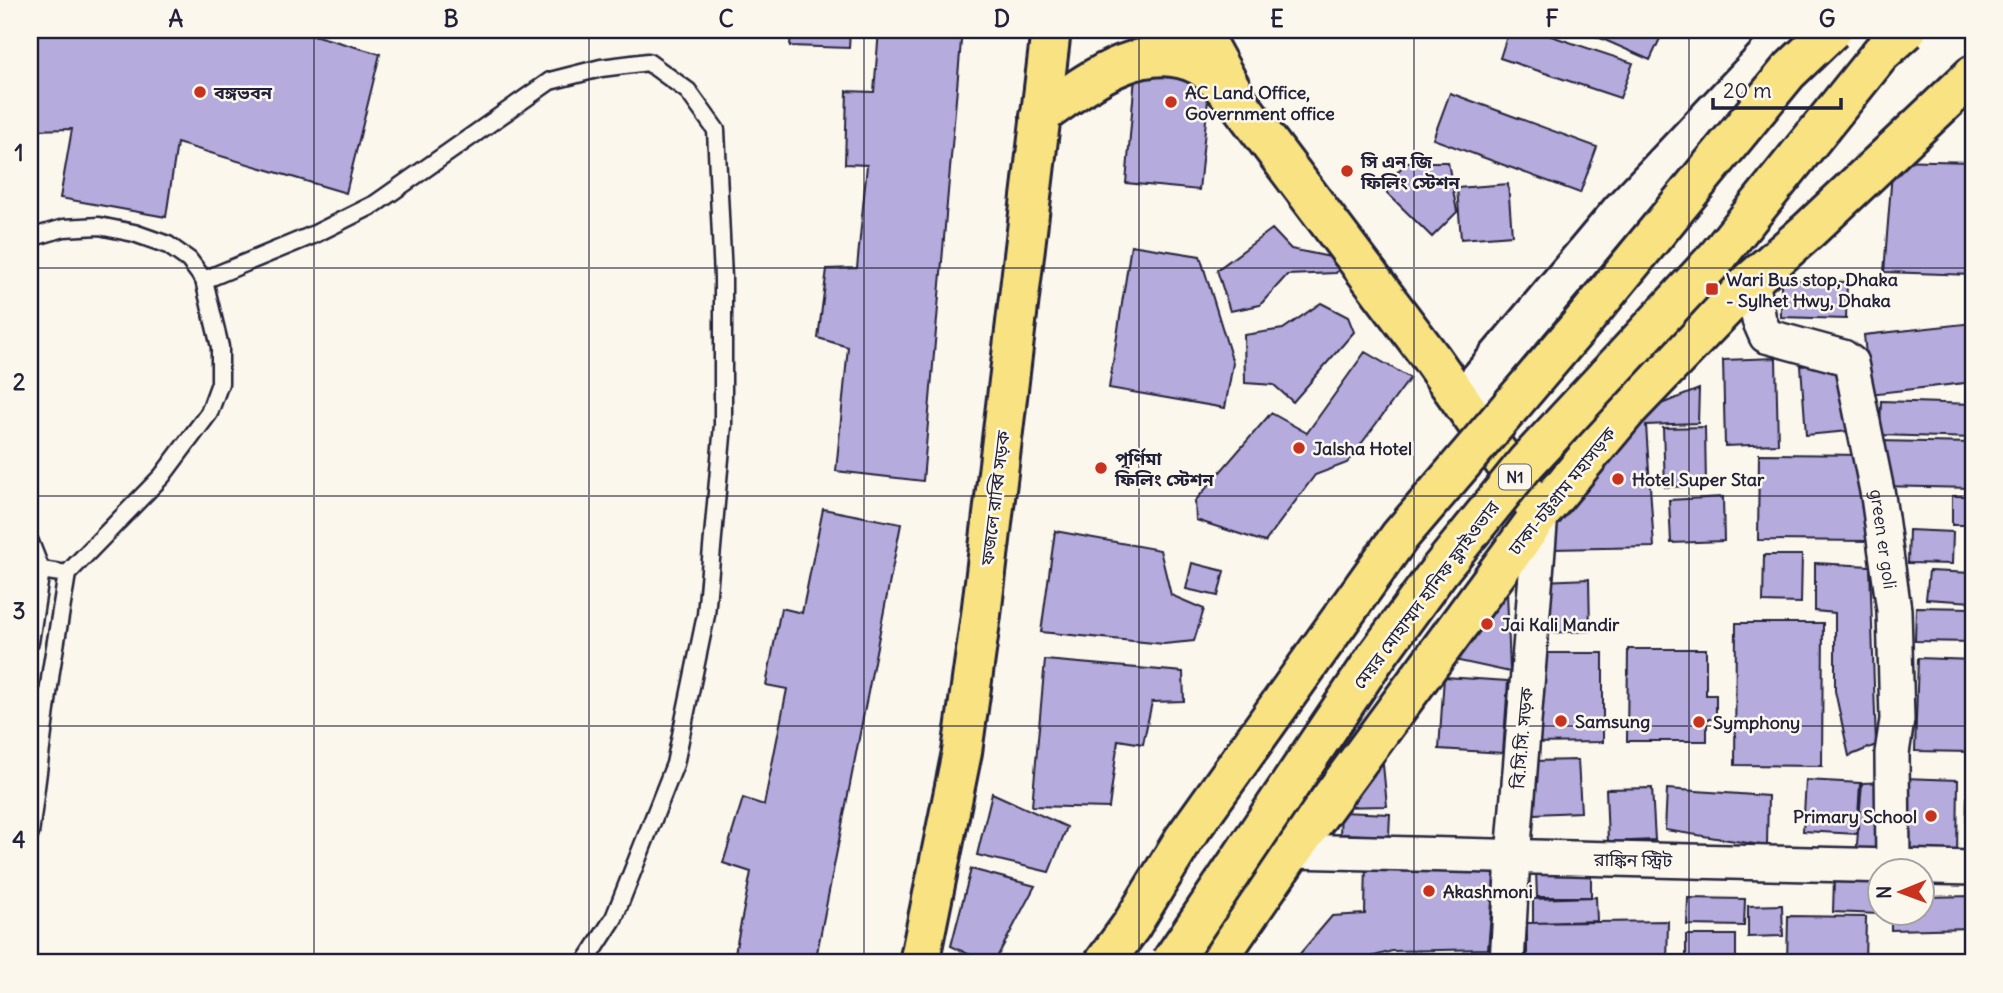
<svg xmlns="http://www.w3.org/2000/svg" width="2003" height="993" viewBox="0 0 2003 993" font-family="Delius,'Noto Sans Bengali',sans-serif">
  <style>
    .building { fill: #b5abdc; stroke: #22223b; stroke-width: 2 }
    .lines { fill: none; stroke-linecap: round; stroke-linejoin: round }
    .lane-casing { stroke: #22223b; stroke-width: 21 }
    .street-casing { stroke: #22223b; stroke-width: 38 }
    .secondary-casing { stroke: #22223b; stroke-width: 44 }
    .primary-casing { stroke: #22223b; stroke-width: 44 }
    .highway-casing { stroke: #22223b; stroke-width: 44 }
    .lane { stroke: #fbf7ec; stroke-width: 16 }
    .street { stroke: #fbf7ec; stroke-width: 33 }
    .secondary { stroke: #fbf7ec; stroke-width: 38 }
    .primary { stroke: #f8e281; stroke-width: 38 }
    .highway { stroke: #f8e281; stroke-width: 38 }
    .highway-bridge-casing { stroke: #22223b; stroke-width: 44; stroke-linecap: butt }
    .highway-bridge { stroke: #f8e281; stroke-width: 38 }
    .grid { fill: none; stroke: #22223b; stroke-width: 2; stroke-opacity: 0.55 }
    .poi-dot { fill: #c8321e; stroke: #fbf7ec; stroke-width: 2.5 }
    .labels { text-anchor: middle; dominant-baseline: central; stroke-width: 5; stroke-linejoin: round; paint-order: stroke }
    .shield { fill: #fbf7ec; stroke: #636270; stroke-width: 2 }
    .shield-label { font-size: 16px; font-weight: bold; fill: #22223b }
    .poi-label { font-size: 18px; font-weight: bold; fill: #22223b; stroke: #fbf7ec; text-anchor: start }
    .street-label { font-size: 18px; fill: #22223b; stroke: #fbf7ec }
    .neatline { fill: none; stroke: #22223b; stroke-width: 2.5 }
    .grid-label { font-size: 23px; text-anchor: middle; font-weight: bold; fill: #22223b }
  </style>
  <rect width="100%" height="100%" fill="#fbf7ec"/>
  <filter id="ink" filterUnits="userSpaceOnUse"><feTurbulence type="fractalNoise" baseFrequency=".0143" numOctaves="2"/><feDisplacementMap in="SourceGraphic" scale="14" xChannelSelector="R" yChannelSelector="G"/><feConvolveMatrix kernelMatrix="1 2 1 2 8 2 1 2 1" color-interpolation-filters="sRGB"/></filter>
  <g filter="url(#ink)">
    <!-- building -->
    <path class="building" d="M 30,30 L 296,30 L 380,54 L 346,193 L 177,143 L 166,217 L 60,198 L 72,129 L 30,130 Z
      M 791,30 L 850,30 L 849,48 L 790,46 Z
      M 879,30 L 962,30 L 923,481 L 836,471 L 848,347 L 818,338 L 827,269 L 857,268 L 867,165 L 845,164 L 847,91 L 874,92 Z
      M 1509,30 L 1533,30 L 1633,63 L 1620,98 L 1500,58 Z
      M 1582,30 L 1664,30 L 1650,60 Z
      M 1137,53 L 1212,60 L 1199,190 L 1126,183 Z
      M 1450,93 L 1597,147 L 1580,193 L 1433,139 Z
      M 1893,160 L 1973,162 L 1973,275 L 1884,272 Z
      M 1407,162 L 1448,162 L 1457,212 L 1432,237 L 1382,188 Z
      M 1508,184 L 1512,235 L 1461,239 L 1457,188 Z
      M 1272,229 L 1291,249 L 1345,260 L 1336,273 L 1287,275 L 1260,305 L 1230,311 L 1217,270 Z
      M 1131,245 L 1200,256 L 1233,363 L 1225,408 L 1109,388 Z
      M 1781,280 L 1847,282 L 1846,319 L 1781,317 Z
      M 1321,303 L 1348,317 L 1354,332 L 1293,402 L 1274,385 L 1245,383 L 1244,335 L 1283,329 Z
      M 1973,323 L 1973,382 L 1870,394 L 1864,335 Z
      M 1365,352 L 1410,378 L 1347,463 L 1315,475 L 1265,542 L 1196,520 L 1195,501 L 1271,413 L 1307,433 Z
      M 1776,358 L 1778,444 L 1725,446 L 1723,360 Z
      M 1844,362 L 1849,431 L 1806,435 L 1801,366 Z
      M 1699,389 L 1698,423 L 1646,425 L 1654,547 L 1552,549 L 1544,532 L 1641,412 Z
      M 1881,401 L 1973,404 L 1973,438 L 1880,435 Z
      M 1705,427 L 1706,486 L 1665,487 L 1663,428 Z
      M 1879,441 L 1973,443 L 1973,488 L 1878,486 Z
      M 1759,454 L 1869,455 L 1867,541 L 1758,540 Z
      M 1952,496 L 1973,496 L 1973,525 L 1952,525 Z
      M 1723,497 L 1724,541 L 1671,543 L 1669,500 Z
      M 823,509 L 901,524 L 815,963 L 733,963 L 751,872 L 723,863 L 743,798 L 764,805 L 787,689 L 766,685 L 781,608 L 802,613 Z
      M 1909,530 L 1953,532 L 1952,564 L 1908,563 Z
      M 1055,531 L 1160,550 L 1171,595 L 1204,609 L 1194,641 L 1164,644 L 1041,632 Z
      M 1972,534 L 1973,534 L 1973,565 L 1971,565 Z
      M 1764,555 L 1802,555 L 1801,603 L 1763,602 Z
      M 1192,563 L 1224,571 L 1218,596 L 1186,589 Z
      M 1815,563 L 1870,566 L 1876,745 L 1849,756 L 1835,691 L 1835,613 L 1815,611 Z
      M 1929,571 L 1973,573 L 1973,602 L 1926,599 Z
      M 1589,579 L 1590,631 L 1544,633 L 1542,581 Z
      M 1507,590 L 1510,672 L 1445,658 Z
      M 1916,607 L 1973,608 L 1973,642 L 1915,641 Z
      M 1736,623 L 1823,623 L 1822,766 L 1735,765 Z
      M 1628,649 L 1706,649 L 1706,695 L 1716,695 L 1716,719 L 1707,719 L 1707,741 L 1627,741 Z
      M 1529,653 L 1603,653 L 1603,742 L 1529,743 Z
      M 1918,658 L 1973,660 L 1970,752 L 1915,751 Z
      M 1045,660 L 1183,672 L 1184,701 L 1152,702 L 1143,744 L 1118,740 L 1109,808 L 1032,806 Z
      M 1444,677 L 1508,681 L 1503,753 L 1439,749 Z
      M 1381,744 L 1387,806 L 1334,807 Z
      M 1578,760 L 1581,812 L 1534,814 L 1532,761 Z
      M 1904,778 L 1958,780 L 1957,855 L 1905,852 Z
      M 1806,780 L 1860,783 L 1857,834 L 1803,831 Z
      M 1891,782 L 1889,858 L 1856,856 L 1862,783 Z
      M 1652,788 L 1655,840 L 1608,842 L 1606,789 Z
      M 1667,789 L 1768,796 L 1767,846 L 1665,830 Z
      M 992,793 L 1067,827 L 1049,872 L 977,855 Z
      M 1967,798 L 1973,799 L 1973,853 L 1966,853 Z
      M 1341,812 L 1390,814 L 1389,836 L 1340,834 Z
      M 1366,858 L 1495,867 L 1488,949 L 1392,951 L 1350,963 L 1292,963 L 1332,916 L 1365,914 Z
      M 971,869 L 1035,886 L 994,963 L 987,963 L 951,946 Z
      M 1591,870 L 1591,897 L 1537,897 L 1536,871 Z
      M 1834,878 L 1881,879 L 1879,914 L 1833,912 Z
      M 1973,896 L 1973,928 L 1891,930 L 1891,912 L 1923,912 L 1923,897 Z
      M 1596,897 L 1597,921 L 1533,923 L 1533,899 Z
      M 1688,898 L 1745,899 L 1744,926 L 1687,925 Z
      M 1782,905 L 1783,936 L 1748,937 L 1748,906 Z
      M 1788,916 L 1866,917 L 1865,963 L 1787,963 Z
      M 1668,921 L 1667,963 L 1527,963 L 1527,923 Z
      M 1686,935 L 1736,935 L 1736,963 L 1686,963 Z"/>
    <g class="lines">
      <!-- lane casing -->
      <g class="lane-casing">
        <path id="lane" d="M 30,238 L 64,228 L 99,226 L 134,233 L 168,245 L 189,260 L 204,280 L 220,347 L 220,383 L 209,413 L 162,476 L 67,574 L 51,671 L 30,834
          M 204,280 L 313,235 L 375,204 L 550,81 L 601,68 L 648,62 L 688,91 L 716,130 L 723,278 L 723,425 L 706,615 L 675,764 L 614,918 L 585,963
          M 30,542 L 41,570 L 67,574
          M 30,642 L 41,570"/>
      </g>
      <!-- street casing -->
      <g class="street-casing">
        <g id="street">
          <path id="s1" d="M 1752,280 L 1759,320 L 1766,336 L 1843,357 L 1851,363 L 1878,496 L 1894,610 L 1897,720 L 1892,753 L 1893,866"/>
          <path d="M 1292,851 L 1973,868"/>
          <path d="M 1507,963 L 1513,857 L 1541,513"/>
        </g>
      </g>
      <!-- secondary casing -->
      <g class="secondary-casing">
        <path id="secondary" d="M 1462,401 L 1622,210 L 1792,30"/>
      </g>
      <!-- primary casing -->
      <g class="primary-casing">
        <path id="primary" d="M 1199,30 L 1239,103 L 1431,358 L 1533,503
          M 1040,116 C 1084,85 1142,36 1199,65 C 1209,70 1219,83 1227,91
          M 919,963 L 962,752 L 981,615 L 1051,30
          M 1215,963 L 1292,851 L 1541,513 L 1628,409 L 1752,280 L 1809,230 L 1973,75"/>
      </g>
      <!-- highway casing -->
      <g class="highway-casing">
        <path id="highway" d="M 1104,963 L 1131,926"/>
      </g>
      <!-- lane -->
      <use href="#lane" class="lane"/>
      <!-- street -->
      <use href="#street" class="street"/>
      <!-- secondary -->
      <use href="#secondary" class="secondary"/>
      <!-- primary -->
      <use href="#primary" class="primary"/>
      <!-- highway -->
      <use href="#highway" class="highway"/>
      <!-- highway-bridge casing -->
      <g class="highway-bridge-casing">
        <path id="highway-bridge" d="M 1131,926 L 1184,839 L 1400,536 L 1587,317 L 1788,72 L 1832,30
          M 1171,962 L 1376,657 L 1439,571 L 1526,463 L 1717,257 L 1881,53 L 1907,30"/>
      </g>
      <!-- highway-bridge -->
      <use href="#highway-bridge" class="highway-bridge"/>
    </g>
  </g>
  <!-- grid -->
  <path class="grid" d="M 314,30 L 314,963M 589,30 L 589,963M 864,30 L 864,963M 1139,30 L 1139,963M 1414,30 L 1414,963M 1689,30 L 1689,963M 30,268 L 1973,268M 30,496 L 1973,496M 30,726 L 1973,726"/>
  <!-- markers -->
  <g class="poi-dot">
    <circle cx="200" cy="92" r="7"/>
    <circle cx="1171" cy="102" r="7"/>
    <circle cx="1347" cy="171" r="7"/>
    <rect x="1705" y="282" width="14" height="14" rx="3.5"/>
    <circle cx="1299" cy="448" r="7"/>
    <circle cx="1101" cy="468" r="7"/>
    <circle cx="1618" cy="479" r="7"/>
    <circle cx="1487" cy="624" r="7"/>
    <circle cx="1561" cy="721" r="7"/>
    <circle cx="1699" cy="722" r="7"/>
    <circle cx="1931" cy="816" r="7"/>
    <circle cx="1429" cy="891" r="7"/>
  </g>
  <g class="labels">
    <!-- shield labels -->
    <rect class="shield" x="1499" y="464.5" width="32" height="25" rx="5"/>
    <g class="shield-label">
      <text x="1515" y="477">N1</text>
    </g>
    <!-- poi labels -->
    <g class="poi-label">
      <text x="214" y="92">বঙ্গভবন</text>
      <text x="1185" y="92">AC Land Office,<tspan x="1185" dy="21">Government office</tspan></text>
      <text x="1361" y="161">সি এন জি<tspan x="1361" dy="21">ফিলিং স্টেশন</tspan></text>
      <text x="1726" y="279">Wari Bus stop, Dhaka<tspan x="1726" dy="21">- Sylhet Hwy, Dhaka</tspan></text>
      <text x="1313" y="448">Jalsha Hotel</text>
      <text x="1115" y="458">পূর্ণিমা<tspan x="1115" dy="21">ফিলিং স্টেশন</tspan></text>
      <text x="1632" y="479">Hotel Super Star</text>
      <text x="1501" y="624">Jai Kali Mandir</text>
      <text x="1575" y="721">Samsung</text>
      <text x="1713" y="722">Symphony</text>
      <text x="1917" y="816" text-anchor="end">Primary School</text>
      <text x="1443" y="891">Akashmoni</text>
    </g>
    <!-- street labels -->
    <g class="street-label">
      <text transform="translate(1562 491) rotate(-51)">ঢাকা-চট্টগ্রাম মহাসড়ক</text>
      <text transform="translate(995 498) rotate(-83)">ফজলে রাব্বি সড়ক</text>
      <text stroke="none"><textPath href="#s1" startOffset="327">green er goli</textPath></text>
      <text transform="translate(1426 595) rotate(-53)">মেয়র মোহাম্মদ হানিফ ফ্লাইওভার</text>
      <text transform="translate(1522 738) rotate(-85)">বি.সি.সি. সড়ক</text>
      <text transform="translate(1633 860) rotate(1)">রাঙ্কিন স্ট্রিট</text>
    </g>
  </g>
  <!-- margin -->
  <rect width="2003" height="993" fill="none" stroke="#fbf7ec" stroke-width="77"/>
  <!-- north arrow -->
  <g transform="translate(1901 892) rotate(269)"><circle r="33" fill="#fbf7ec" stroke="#a4a2a5" stroke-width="2"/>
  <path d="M0-5L12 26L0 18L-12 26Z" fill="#c8321e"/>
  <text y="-10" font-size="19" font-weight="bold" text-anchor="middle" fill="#22223b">N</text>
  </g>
  <!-- scale -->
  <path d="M1713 98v10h128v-10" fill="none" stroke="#22223b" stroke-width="3.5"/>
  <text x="1723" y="98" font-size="21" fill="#22223b" stroke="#fbf7ec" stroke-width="5" paint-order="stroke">20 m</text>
  <rect x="38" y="38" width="1927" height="916" class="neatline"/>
  <g class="grid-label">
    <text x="176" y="27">A</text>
    <text x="451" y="27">B</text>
    <text x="726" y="27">C</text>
    <text x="1002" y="27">D</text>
    <text x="1277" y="27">E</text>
    <text x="1552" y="27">F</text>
    <text x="1827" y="27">G</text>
    <text x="19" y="161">1</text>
    <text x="19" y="390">2</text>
    <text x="19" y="619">3</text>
    <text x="19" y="848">4</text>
  </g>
</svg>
